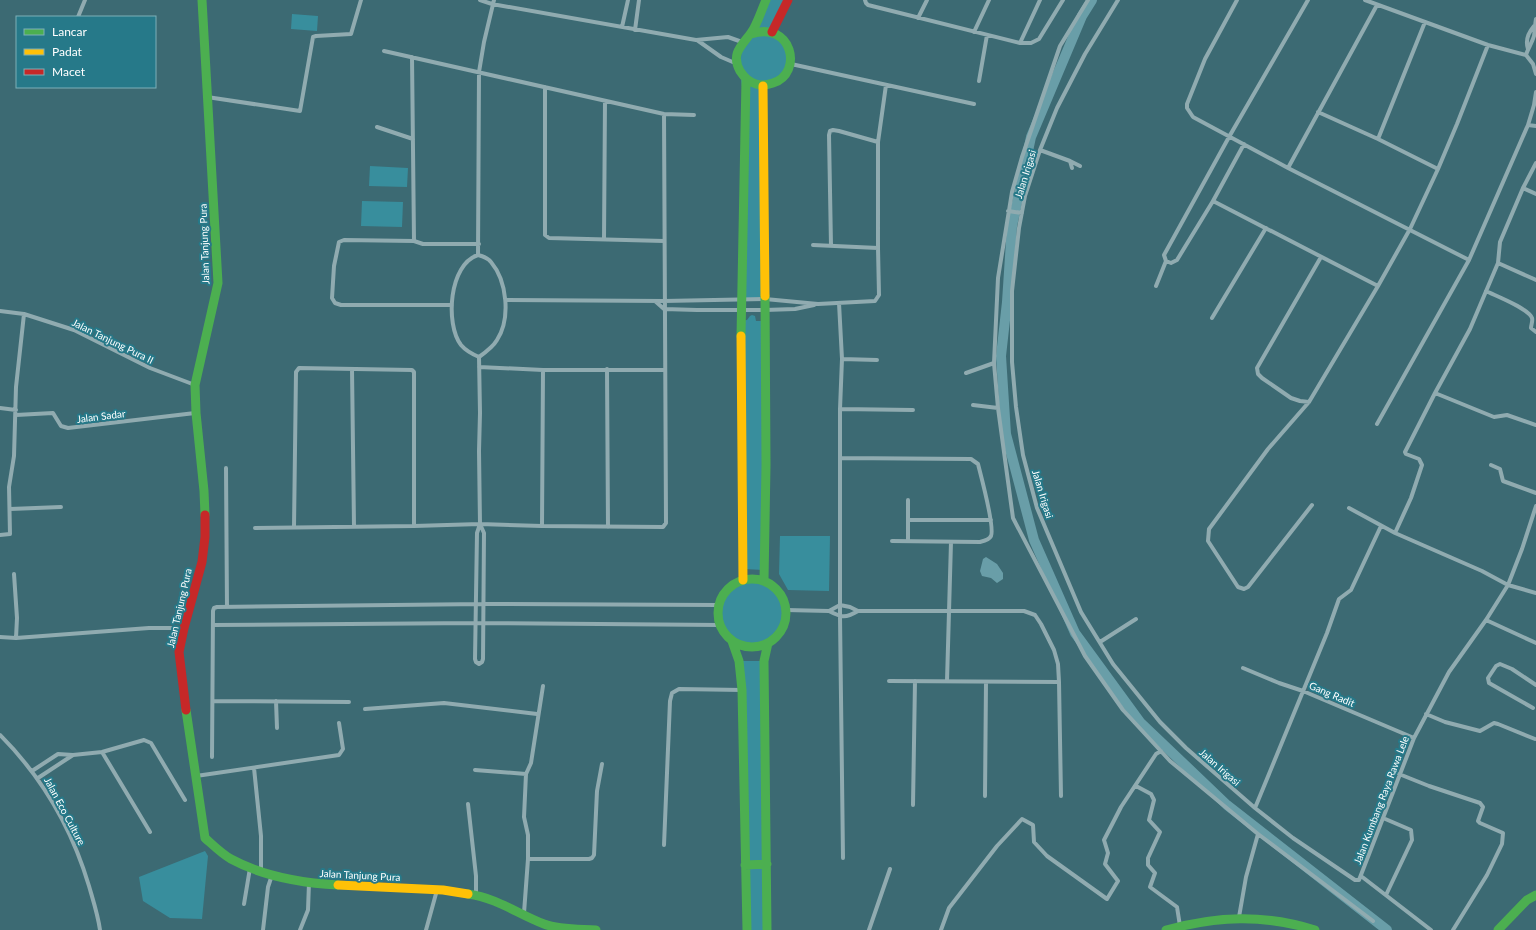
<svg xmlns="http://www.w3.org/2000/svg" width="1536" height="930" viewBox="0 0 1536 930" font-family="Lato,sans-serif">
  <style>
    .green { fill: #388e9d }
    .water { fill: #699ea8 }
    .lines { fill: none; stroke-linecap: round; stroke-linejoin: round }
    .canal { stroke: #699ea8; stroke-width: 10 }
    .street { stroke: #90abb0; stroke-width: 4 }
    .fast { stroke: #4caf50; stroke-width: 9 }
    .slow { stroke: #ffc107; stroke-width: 9 }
    .jam { stroke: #c62828; stroke-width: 9 }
    .labels { text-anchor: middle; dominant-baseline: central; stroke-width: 4; stroke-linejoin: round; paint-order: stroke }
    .street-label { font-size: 10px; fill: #fff; stroke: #267989 }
  </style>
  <rect width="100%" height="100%" fill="#3c6a73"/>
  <!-- green -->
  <path class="green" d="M 766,0 L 788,0 L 772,31 L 788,44 L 787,74 L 763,86 L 765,299 L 741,299 L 745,107 L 740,73 L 742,42 Z
    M 292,14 L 318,16 L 317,31 L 291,29 Z
    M 370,166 L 408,168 L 407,187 L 369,186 Z
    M 362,201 L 403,202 L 402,227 L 361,226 Z
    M 752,315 L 755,316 L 756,321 L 765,321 L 764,570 L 744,569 L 741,321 L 747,320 L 750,316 Z
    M 780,536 L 830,536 L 829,591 L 788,590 L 779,574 Z
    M718 613a34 34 0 1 1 68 0a34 34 0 1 1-68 0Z
    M 739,661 L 764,661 L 767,930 L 750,930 Z
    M 205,851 L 208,856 L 202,919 L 170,918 L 143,901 L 139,877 Z"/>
  <!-- water -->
  <path class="water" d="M 986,557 L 997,564 L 1003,573 L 1003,579 L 997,583 L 991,578 L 982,576 L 980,571 L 983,559 Z"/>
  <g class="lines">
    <!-- canal -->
    <path class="canal" d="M 1092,0 L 1082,16 L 1031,137 L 1012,226 L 1007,302 L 1001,356 L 1006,434 L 1034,540 L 1075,633 L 1140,722 L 1227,805 L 1387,930"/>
    <!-- street -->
    <path class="street" d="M 480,0 L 492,4 L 696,40 L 728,37 L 742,42
      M 865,0 L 866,3 L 868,5 L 1020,43 L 1031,43 L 1039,39 L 1063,0
      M 1088,0 L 1060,46 L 1022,157 L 1012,192 L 998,278 L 994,363 L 998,408 L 1013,518 L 1085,656 L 1123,710 L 1170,761 L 1258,834 L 1373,921
      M 1118,0 L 1085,54 L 1057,108 L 1040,150 L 1025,196 L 1019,228 L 1012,291 L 1012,362 L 1016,407 L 1023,455 L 1037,508 L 1081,612 L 1113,664 L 1160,722 L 1186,748 L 1255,808 L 1293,838 L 1355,880 L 1359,880 L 1414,738 L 1449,672 L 1486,620 L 1508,585 L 1522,549 L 1536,506
      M 1237,0 L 1205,59 L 1187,104 L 1187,108 L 1193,117 L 1288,168 L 1469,260
      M 1365,0 L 1488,45 L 1526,55 L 1533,64 L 1536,74
      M 78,17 L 85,0
      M 918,18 L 927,0
      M 622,27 L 628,0
      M 635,30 L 639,0
      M 974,32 L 989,0
      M 697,40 L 721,57 L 735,63
      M 1020,43 L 1040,0
      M 1528,49 C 1525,40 1528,33 1534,26
      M 384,51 L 664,114 L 694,115
      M 1526,55 C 1528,48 1532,43 1534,36 C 1535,30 1535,24 1536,19
      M 412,57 L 414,241
      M 791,64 L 974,104
      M 979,81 L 987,35
      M 545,87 L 545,235 L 549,238 L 664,241
      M 207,97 L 300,111 L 313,37 L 316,36 L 351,34 L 361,0
      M 1318,112 L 1378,139 L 1438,169
      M 1528,125 L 1536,126
      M 377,127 L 413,139
      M 1378,139 L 1425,22
      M 1040,150 L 1070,161 L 1080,166
      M 1070,161 L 1072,168
      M 1536,163 L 1523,188 L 1536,194
      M 1288,168 L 1377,5
      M 1213,201 L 1378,286
      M 1008,211 L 1022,213
      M 604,239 L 605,101
      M 813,245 L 878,248
      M 831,246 L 829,135 L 830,131 L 833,130 L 839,131 L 878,142
      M 478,255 L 479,72 L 484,42 L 494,0
      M 478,255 C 482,256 488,258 491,262 C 507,281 511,318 497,340 C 493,347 486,352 479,357 C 472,354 466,351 461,345 C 445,324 449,264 478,255 Z
      M 1166,261 L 1171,263 L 1177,260 L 1213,201 L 1244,144
      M 1498,263 L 1536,280
      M 1156,286 L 1166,261 L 1164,255 L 1229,137 L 1308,0
      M 1486,291 C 1496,296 1528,308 1532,318 C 1533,321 1531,325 1531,328 L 1536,332
      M 506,300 L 664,301 L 765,299 L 818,304 L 875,301 L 879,295 L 878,248 L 878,142 L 886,85
      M 655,301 L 664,309 L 697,310 L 765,310 L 795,309 L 814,305
      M 839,303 L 842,359 L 840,409 L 840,617 L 843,858
      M 452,305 L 341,305 L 335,303 L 332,298 L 334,266 L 339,242 L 344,240 L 414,241 L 423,244 L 479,244
      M 0,311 L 24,314 L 74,330 L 150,368 L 195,385
      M 1212,318 L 1266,228
      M 479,357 L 480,413 L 479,451 L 480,524 L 484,533 L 483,659 L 482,662 L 479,664 L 476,662 L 475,659 L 477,533 L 480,524
      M 842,359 L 877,360
      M 479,367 L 543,370 L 665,370
      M 352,369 L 354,526
      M 607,369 L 608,527
      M 966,373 L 994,363
      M 1435,393 L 1494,417 L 1507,415 L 1536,425
      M 1309,402 L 1300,401 L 1291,398 L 1262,378 L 1258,374 L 1257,368 L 1321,257
      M 973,405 L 998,408
      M 0,408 L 16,410
      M 840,409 L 913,410
      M 16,415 L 53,413 L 61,426 L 68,428 L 195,413
      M 1377,424 L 1469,260 L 1528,125 L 1534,105 L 1536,92
      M 840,458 L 971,459 L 978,464 C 981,476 995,527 991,536 C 989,540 984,541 980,542 L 892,541
      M 1491,465 L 1500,469 L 1503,481 L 1536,493
      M 226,468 L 227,607
      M 908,500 L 908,541
      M 1312,505 L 1248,587 L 1244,589 L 1238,587 L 1208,541 L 1209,529 L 1268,449 L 1309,402 L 1378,286 L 1410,229 L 1438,169 L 1457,124 L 1488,45
      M 1349,508 L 1395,533 L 1482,571 L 1508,585 L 1536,593
      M 10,509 L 61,507
      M 908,520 L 991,520
      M 542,526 L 543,370
      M 294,527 L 296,372 L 299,368 L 412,370 L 414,372 L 414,526
      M 255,528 L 414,526 L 480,524 L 542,526 L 663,527 L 666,523 L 664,114
      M 1395,533 L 1411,498 L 1422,465 L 1419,459 L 1406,454 L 1405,452 L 1435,393 L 1470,329 L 1498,263 L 1500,242 L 1523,188
      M 0,535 L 10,534 L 9,487 L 14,456 L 16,387 L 24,314
      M 14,574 L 17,618 L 16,638
      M 786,610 L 829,611 L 840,605 L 850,607 L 858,611 L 1024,611 L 1035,615 L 1041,624 L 1054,650 L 1058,664 L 1059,682
      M 829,611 C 842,618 846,618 858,611
      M 1486,620 L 1536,643
      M 213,625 L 476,623 L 720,625
      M 0,637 L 16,638 L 149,628 L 184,628
      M 1100,642 L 1136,619
      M 1243,668 L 1279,683 L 1303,691 L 1414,738
      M 889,681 L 1059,682 L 1061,796
      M 947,681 L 951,542
      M 213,701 L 349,702
      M 276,701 L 277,728
      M 1533,708 L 1489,683 L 1488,678 L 1496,666 L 1500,664 L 1512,669 L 1536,685
      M 365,709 L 444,703 L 537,714
      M 1426,714 L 1445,722 L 1480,731 L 1494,723 L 1498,724 L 1535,739
      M 0,735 C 42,777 72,829 89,886 C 93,900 98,915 100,930
      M 102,752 L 150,832
      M 212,757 L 213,611 L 214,608 L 217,607 L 484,604 L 718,605
      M 254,768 L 261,836 L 261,871
      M 475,770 L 526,774
      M 32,771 L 58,754 L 73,755 L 102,752 L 144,740 L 151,743 L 185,800
      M 1399,774 L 1429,786 L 1480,803 L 1483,807 L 1478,821 L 1480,823 L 1503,833 L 1502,844 L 1487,875 L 1453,930
      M 196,776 L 339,755 L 343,749 L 339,723
      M 38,778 L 73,755
      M 1136,786 L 1151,794 L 1154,800 L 1149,820 L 1160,832 L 1148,858 L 1148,865 L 1155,873 L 1150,887 L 1177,907 L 1180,926
      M 985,796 L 986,682
      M 468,804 L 476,876 L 476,895
      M 913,805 L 915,681
      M 1255,808 L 1327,633 L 1339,599 L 1351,590 L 1381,526
      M 1383,818 L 1411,830 L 1412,840 L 1386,895
      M 664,845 L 670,701 L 672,693 L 679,689 L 742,690
      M 528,859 L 589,859 L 592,858 L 594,855 L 597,791 L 602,764
      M 1361,876 L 1431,930
      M 244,904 L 250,868
      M 524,913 L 528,859 L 528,835 L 524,817 L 526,774 L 531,763 L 543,686
      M 1239,917 L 1246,877 L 1258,834
      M 263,930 L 268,887 L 272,875
      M 300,930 L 308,910 L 309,883
      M 426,930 L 437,890
      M 869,930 L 890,869
      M 941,930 L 949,908 L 997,846 L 1022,819 L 1033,825 L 1034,842 L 1047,856 L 1107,899 L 1118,881 L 1105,864 L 1108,853 L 1104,840 L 1121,807 L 1156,754 L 1161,751"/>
    <!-- fast -->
    <path class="fast" d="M 202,0 L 218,283 L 195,385 L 196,413 L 204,491 L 205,515
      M 751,34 C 792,20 804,73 773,83 C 767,85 762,86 756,84 C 748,82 744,77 740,71 C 729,51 746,43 754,28 C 759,19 762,9 766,0
      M 741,336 L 746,79
      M718 613a34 34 0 1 1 68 0a34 34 0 1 1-68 0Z
      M 764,581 L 766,465 L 765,296
      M 732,641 L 739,661 L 742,690 L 747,930
      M 186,710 L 205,838 C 213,845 222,854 231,859 C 264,877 302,883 338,885
      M 745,865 L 767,864
      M 468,894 C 497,898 518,914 544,924 C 560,930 579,929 596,930
      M 767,930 L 764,661 L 768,643
      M 1166,930 C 1218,916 1263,914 1315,930
      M 1498,930 L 1527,900 L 1536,895"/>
    <!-- slow -->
    <path class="slow" d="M 763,86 L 765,296
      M 741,336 L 743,580
      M 338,885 L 443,890 L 468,894"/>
    <!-- jam -->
    <path class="jam" d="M 772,32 L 788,0
      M 186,710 L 179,652 L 184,628 L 202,562 L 205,537 L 205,515"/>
  </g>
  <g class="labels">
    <!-- street labels -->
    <g class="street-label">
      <text transform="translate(1025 174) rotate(-73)">Jalan Irigasi</text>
      <text transform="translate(204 244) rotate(-92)">Jalan Tanjung Pura</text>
      <text transform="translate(113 341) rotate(26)">Jalan Tanjung Pura II</text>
      <text transform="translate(101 416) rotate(-7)">Jalan Sadar</text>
      <text transform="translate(1043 494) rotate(73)">Jalan Irigasi</text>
      <text transform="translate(179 608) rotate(-77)">Jalan Tanjung Pura</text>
      <text transform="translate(1332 694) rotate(23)">Gang Radit</text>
      <text transform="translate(1220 767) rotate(41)">Jalan Irigasi</text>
      <text transform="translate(1381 800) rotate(-69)">Jalan Kumbang Raya Rawa Lele</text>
      <text transform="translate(65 811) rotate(62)">Jalan Eco Culture</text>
      <text transform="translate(360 875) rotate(3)">Jalan Tanjung Pura</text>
    </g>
  </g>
  <!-- legend -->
  <rect x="16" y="16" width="140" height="72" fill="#267989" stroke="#7dafb8"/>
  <rect x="24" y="29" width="20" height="6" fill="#4caf50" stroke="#7dafb8"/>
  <text x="52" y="36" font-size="12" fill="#ffffff">Lancar</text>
  <rect x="24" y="49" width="20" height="6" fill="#ffc107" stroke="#7dafb8"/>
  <text x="52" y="56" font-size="12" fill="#ffffff">Padat</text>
  <rect x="24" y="69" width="20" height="6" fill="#c62828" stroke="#7dafb8"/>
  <text x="52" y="76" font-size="12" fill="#ffffff">Macet</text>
</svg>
